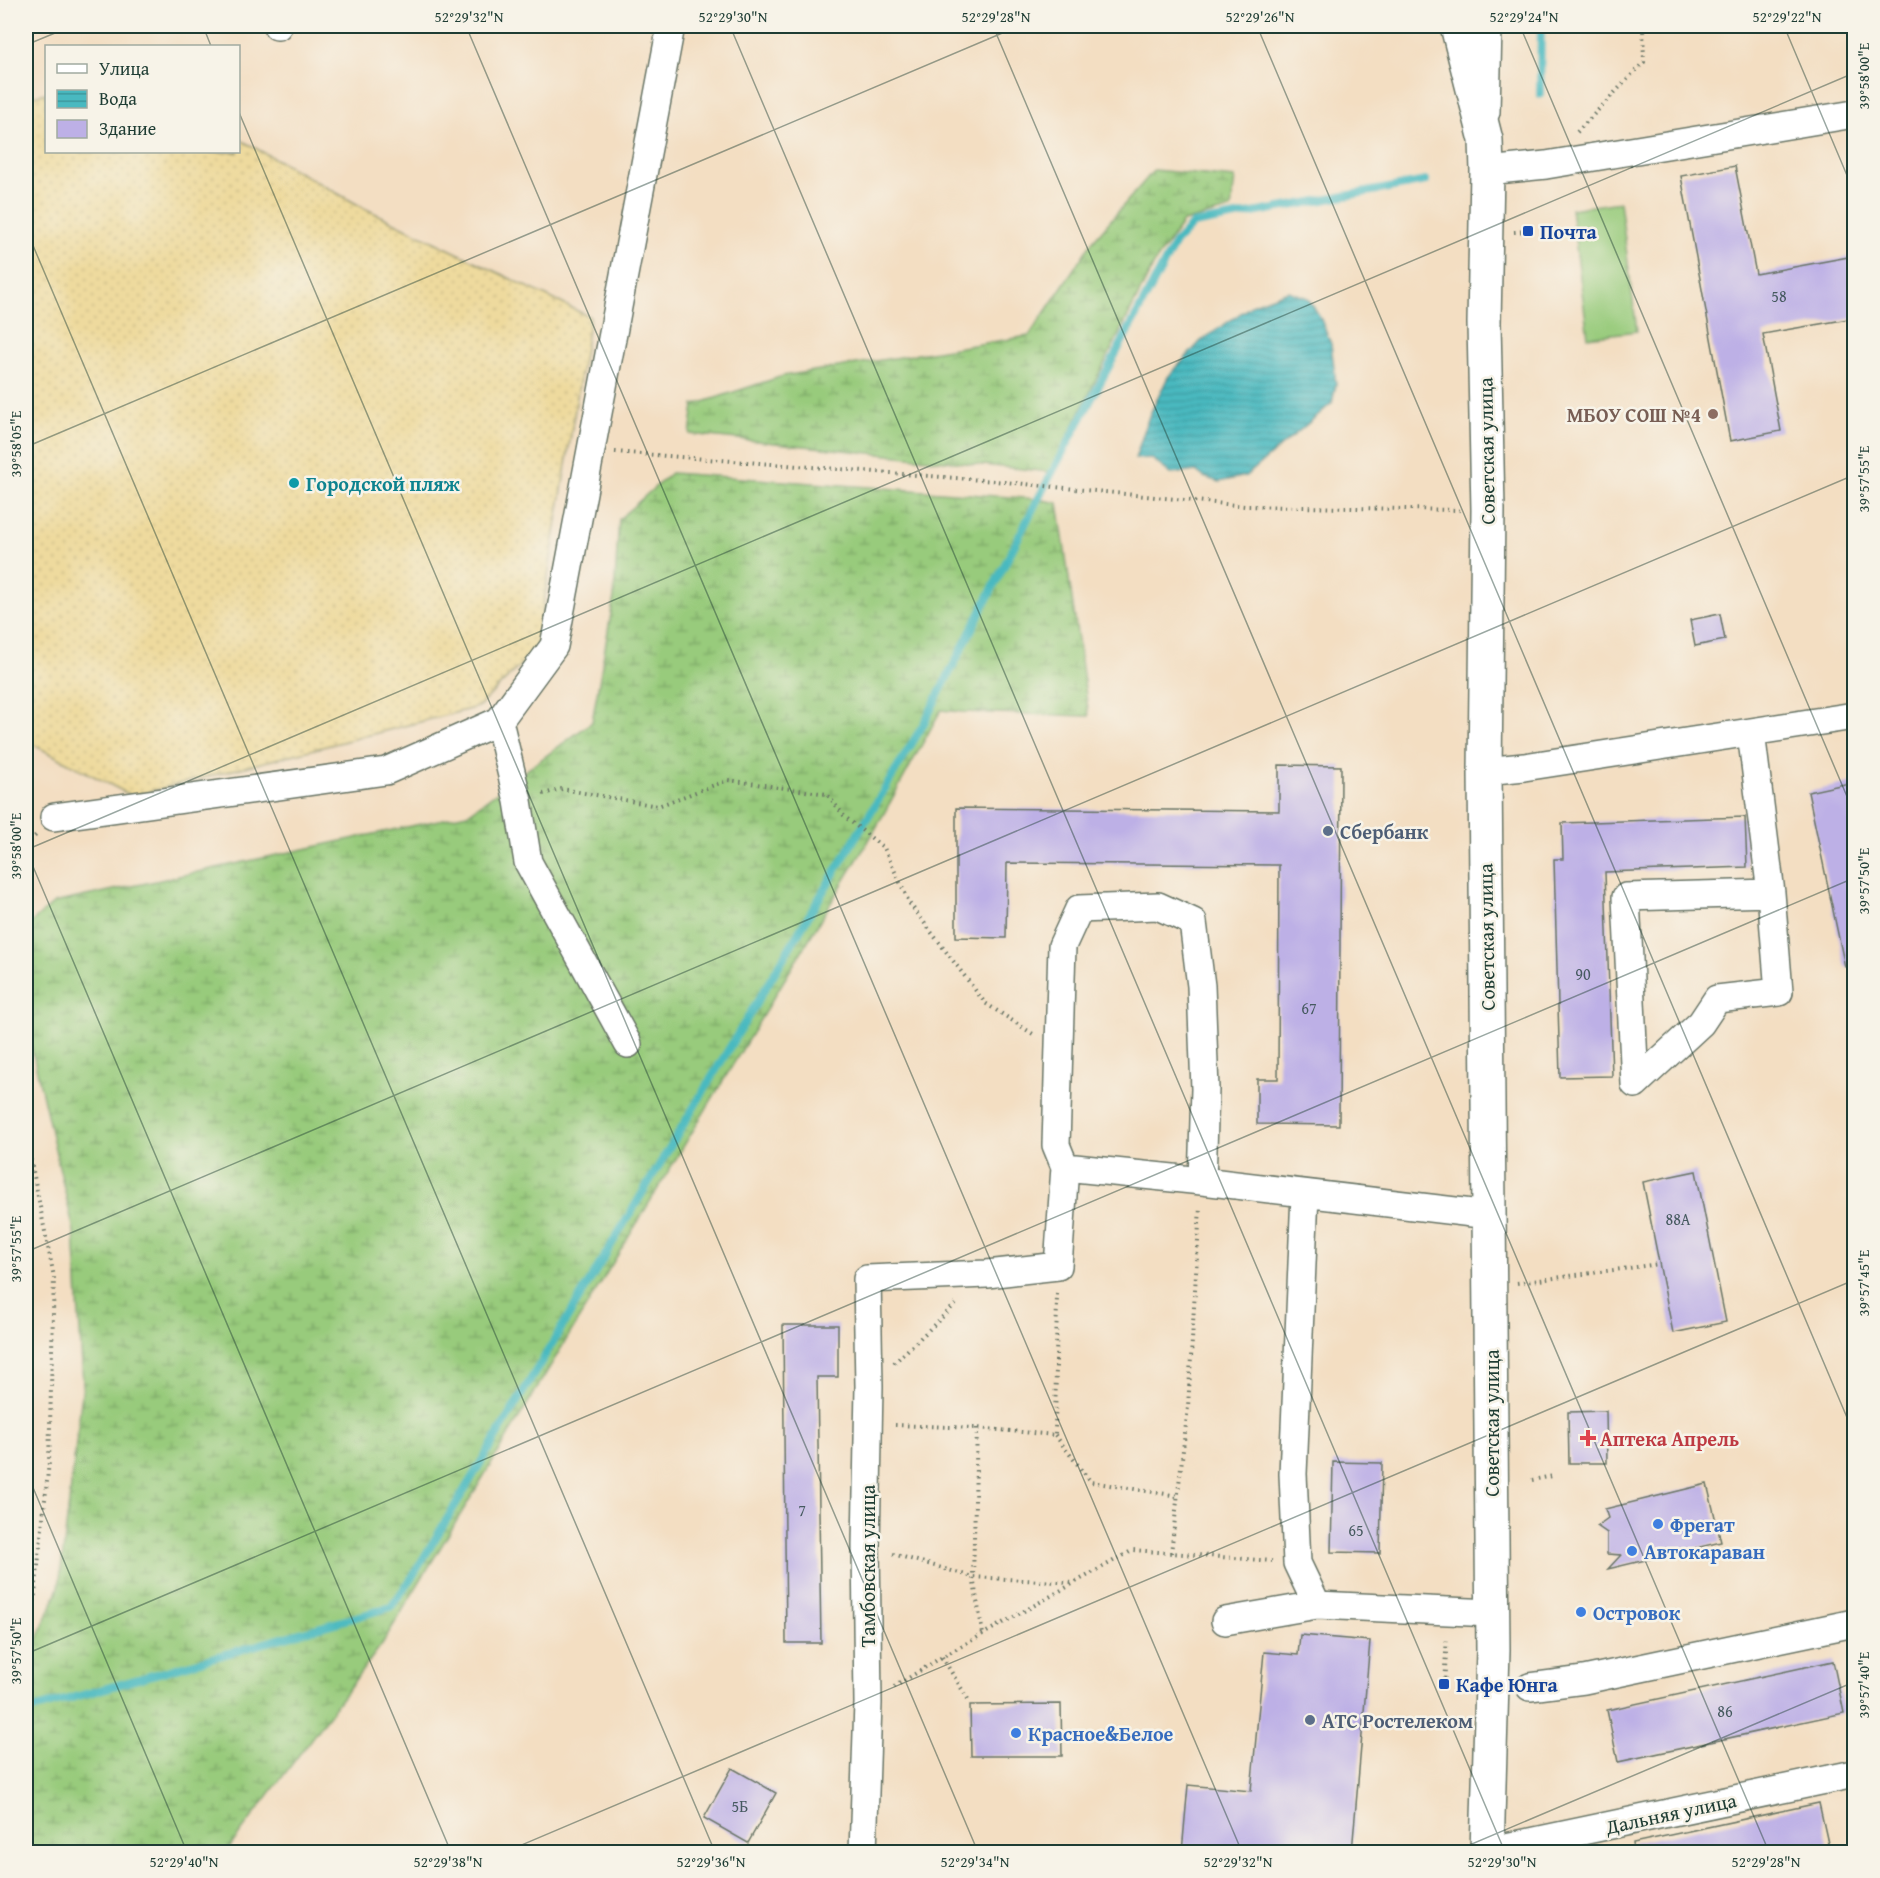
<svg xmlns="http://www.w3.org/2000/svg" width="1880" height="1878" viewBox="0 0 1880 1878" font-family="'Gentium Book Plus',serif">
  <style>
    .wetland { fill: url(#wetland-marsh); stroke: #5c8458; stroke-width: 1.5 }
    .sand { fill: url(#sand-dots); stroke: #868c69; stroke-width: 1.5 }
    .pitch { fill: #98cb7c; stroke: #5c8458; stroke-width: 1.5 }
    .water { fill: url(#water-rules); stroke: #347b7a; stroke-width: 1.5 }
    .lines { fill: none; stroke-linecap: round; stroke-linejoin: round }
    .stream { stroke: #49b9c0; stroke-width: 8 }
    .building { fill: #bdb0e6 }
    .minor-casing { stroke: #697566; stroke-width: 30 }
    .major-casing { stroke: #697566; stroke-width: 36 }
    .path { stroke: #697566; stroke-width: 4; stroke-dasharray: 1.5 4.5; stroke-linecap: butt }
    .minor { stroke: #fff; stroke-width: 27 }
    .major { stroke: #fff; stroke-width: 33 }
    .ticks { fill: none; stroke: #1f3d34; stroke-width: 1.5; stroke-opacity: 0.45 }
    .transit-dot { fill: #1a4fb4; stroke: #f7f3e8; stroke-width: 2 }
    .education-dot { fill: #8d6e63; stroke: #f7f3e8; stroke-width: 2 }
    .culture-dot { fill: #0f9aa8; stroke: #f7f3e8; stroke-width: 2 }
    .service-dot { fill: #5c6f8a; stroke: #f7f3e8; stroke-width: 2 }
    .health-dot { fill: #e0444e; stroke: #f7f3e8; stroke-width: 2 }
    .shop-dot { fill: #3f7fe0; stroke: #f7f3e8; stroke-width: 2 }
    .labels { text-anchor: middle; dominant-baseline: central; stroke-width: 5; stroke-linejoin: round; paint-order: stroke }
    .number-label { font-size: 16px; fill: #465a60 }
    .transit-label { font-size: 20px; font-weight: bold; fill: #164399; stroke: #f7f3e8; text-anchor: start }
    .education-label { font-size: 20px; font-weight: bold; fill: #785e54; stroke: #f7f3e8; text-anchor: end }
    .street-label { font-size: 20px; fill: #1f3d34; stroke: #f7f3e8 }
    .culture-label { font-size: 20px; font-weight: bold; fill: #0d838f; stroke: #f7f3e8; text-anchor: start }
    .service-label { font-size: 20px; font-weight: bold; fill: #4e5e75; stroke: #f7f3e8; text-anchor: start }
    .health-label { font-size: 20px; font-weight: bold; fill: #be3a42; stroke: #f7f3e8; text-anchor: start }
    .shop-label { font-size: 20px; font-weight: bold; fill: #366cbe; stroke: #f7f3e8; text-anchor: start }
    .neatline { fill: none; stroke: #1f3d34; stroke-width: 2 }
    .ticks-label { font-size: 15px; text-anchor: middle; fill: #1f3d34 }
  </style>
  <defs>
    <pattern id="wetland-marsh" width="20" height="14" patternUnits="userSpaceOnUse" patternTransform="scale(1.5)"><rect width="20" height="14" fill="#98cb7c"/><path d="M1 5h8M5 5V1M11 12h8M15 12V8" fill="none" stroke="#7ba666"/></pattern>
    <pattern id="sand-dots" width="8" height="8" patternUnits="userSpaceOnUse" patternTransform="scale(1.5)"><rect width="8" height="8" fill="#eeda9e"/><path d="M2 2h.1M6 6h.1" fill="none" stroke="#ccbc89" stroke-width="1.8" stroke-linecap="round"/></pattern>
    <pattern id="water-rules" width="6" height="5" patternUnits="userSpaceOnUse" patternTransform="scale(1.5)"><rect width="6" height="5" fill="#49b9c0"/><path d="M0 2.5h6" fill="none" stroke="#3c989d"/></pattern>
  </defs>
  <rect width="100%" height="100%" fill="#f7f3e8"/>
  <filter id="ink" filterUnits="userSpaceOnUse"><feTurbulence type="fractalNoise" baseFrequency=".0167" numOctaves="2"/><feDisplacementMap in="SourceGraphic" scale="12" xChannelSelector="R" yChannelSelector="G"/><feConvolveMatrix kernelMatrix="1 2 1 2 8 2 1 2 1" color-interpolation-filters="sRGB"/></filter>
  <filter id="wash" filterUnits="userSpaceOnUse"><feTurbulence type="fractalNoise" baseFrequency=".008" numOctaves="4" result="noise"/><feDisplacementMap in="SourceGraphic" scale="24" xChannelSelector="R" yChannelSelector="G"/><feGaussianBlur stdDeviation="1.35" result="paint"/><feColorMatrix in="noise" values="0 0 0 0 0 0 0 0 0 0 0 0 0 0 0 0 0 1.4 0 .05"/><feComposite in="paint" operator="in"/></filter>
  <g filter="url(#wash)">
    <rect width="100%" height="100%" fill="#f3dec2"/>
    <!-- wetland -->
    <path class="wetland" d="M 1154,170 L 1235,178 L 1231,209 L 1183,222 L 1155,262 L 1050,472 L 690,434 L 694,405 L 783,376 L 1029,336 L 1092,242 Z
      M 671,473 L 1038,499 L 1058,503 L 1089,716 L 962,712 L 941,710 L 872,835 L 382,1644 L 226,1852 L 26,1852 L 26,1668 L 59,1587 L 83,1384 L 74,1231 L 26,1024 L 26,927 L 54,903 L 467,814 L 592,722 L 614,597 L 619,519 Z"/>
    <!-- sand -->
    <path class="sand" d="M 46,93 L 46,152 L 238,152 L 239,139 L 364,208 L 590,317 L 536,650 L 478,707 L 132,796 L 26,741 L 26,98 Z"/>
    <!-- pitch -->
    <path class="pitch" d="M 1620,202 L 1637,331 L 1588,337 L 1571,209 Z"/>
    <!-- water -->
    <path class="water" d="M 1288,291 L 1308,298 L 1320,317 L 1331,344 L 1336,384 L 1332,403 L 1246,476 L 1219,482 L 1204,477 L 1196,471 L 1171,474 L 1151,458 L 1135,459 L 1149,416 L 1168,377 L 1201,341 L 1254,304 Z"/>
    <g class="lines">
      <!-- stream -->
      <path class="stream" d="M 1540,94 L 1541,26
        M 26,1711 L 391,1607 L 411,1579 L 923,725 L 1038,499 L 1175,243 L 1193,224 L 1426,181"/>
    </g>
    <g id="blocks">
      <!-- building -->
      <path class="building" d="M 1735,166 L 1756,274 L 1854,256 L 1854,318 L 1763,334 L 1781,431 L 1730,441 L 1681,176 Z
        M 1720,614 L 1725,640 L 1695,646 L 1690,620 Z
        M 1279,765 L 1341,766 L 1339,1125 L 1257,1124 L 1257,1079 L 1278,1079 L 1279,865 L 1007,863 L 1006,938 L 956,937 L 956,808 L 1279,811 Z
        M 1854,782 L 1854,966 L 1845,967 L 1808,792 Z
        M 1745,817 L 1747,867 L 1605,872 L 1612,1076 L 1560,1077 L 1554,859 L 1563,859 L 1562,823 Z
        M 1696,1171 L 1726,1322 L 1673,1333 L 1643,1182 Z
        M 783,1325 L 838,1325 L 838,1377 L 817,1377 L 821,1643 L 786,1643 Z
        M 1606,1411 L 1607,1463 L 1569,1463 L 1568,1412 Z
        M 1333,1462 L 1382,1463 L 1380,1553 L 1331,1552 Z
        M 1707,1484 L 1721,1542 L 1608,1569 L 1621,1555 L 1607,1554 L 1607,1533 L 1597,1526 L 1608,1518 L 1605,1509 Z
        M 1300,1635 L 1370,1641 L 1352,1852 L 1182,1852 L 1188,1785 L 1251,1791 L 1264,1652 L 1298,1655 Z
        M 1833,1661 L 1844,1713 L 1618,1762 L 1607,1710 Z
        M 1061,1704 L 1062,1756 L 971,1756 L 970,1705 Z
        M 732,1768 L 776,1793 L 748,1843 L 704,1818 Z
        M 1819,1803 L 1830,1852 L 1634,1852 L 1633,1843 Z"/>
    </g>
  </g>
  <g filter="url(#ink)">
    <use href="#blocks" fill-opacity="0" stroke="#697566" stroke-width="1.5"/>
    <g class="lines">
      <!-- minor casing -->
      <g class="minor-casing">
        <path id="minor" d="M 277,26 L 278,26
          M 1486,112 L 1488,26
          M 1487,171 L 1546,165 L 1854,114
          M 499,721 L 518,801 L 528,862 L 628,1044
          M 1751,732 L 1771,893 L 1626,897 L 1635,1084 L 1701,1023 L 1717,999 L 1779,992 L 1771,893
          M 1485,771 L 1524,767 L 1854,716
          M 54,817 L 386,771 L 499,721 L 554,646 L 671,26
          M 1065,1167 L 1056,1145 L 1062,946 L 1079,909 L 1158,906 L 1193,922 L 1201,986 L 1205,1089 L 1202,1181
          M 1305,1194 L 1293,1474 L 1297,1563 L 1317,1605
          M 1225,1621 L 1317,1605 L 1492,1613
          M 1530,1687 L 1584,1680 L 1854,1623
          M 1487,1851 L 1854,1774
          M 863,1852 L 868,1703 L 866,1546 L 869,1386 L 867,1279 L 987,1274 L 1058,1266 L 1065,1167 L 1202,1181 L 1489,1215"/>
      </g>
      <!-- major casing -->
      <g class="major-casing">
        <path id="major" d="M 1457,26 L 1486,140 L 1487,171 L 1484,323 L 1488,510 L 1485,771 L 1493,1650 L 1487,1852"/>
      </g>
      <!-- path -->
      <path class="path" d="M 1577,132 L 1644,62 L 1643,26
        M 1514,232 L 1528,231
        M 615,452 L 995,481 L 1245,506 L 1460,510
        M 543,794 L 562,789 L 658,806 L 728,780 L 827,794 L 845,817 L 884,848 L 910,904 L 985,1003 L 1033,1034
        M 26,845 L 36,835
        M 26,1136 L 54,1277 L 49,1462 L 30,1641 L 26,1650
        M 1517,1283 L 1659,1264
        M 894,1363 L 958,1302
        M 895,1425 L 977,1428 L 1055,1435 L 1057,1291
        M 977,1428 L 973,1577 L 983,1634
        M 1055,1435 L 1091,1482 L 1178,1496
        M 1532,1480 L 1553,1476
        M 1171,1553 L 1188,1407 L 1200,1207
        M 893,1554 L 973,1577 L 1074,1583
        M 942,1657 L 968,1699
        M 1444,1684 L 1447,1637
        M 894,1687 L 942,1657 L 1133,1550 L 1272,1561"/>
      <!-- minor -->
      <use href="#minor" class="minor"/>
      <!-- major -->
      <use href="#major" class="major"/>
    </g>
  </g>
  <!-- ticks -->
  <path class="ticks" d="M 203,26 L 211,46M 466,26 L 1242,1852M 730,26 L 1505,1852M 993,26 L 1769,1852M 1257,26 L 1854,1434M 1520,26 L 1854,813M 1784,26 L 1854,192M 26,45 L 72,26M 238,110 L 978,1852M 26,229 L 715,1852M 26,447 L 1019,26M 26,850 L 1854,73M 26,850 L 451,1852M 26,1252 L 1854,475M 26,1471 L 187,1852M 26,1654 L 1854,878M 505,1852 L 1854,1280M 1453,1852 L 1854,1682"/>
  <!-- markers -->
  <g class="transit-dot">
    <rect x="1522" y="225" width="12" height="12" rx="3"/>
    <rect x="1438" y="1678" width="12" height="12" rx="3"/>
  </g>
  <circle class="education-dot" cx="1713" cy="414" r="6"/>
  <circle class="culture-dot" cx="294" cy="483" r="6"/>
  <g class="service-dot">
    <circle cx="1328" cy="831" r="6"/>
    <circle cx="1310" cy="1720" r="6"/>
  </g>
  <path class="health-dot" d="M1585 1429h6v6h6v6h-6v6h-6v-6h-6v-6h6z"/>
  <g class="shop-dot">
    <circle cx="1658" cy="1524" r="6"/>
    <circle cx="1632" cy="1551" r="6"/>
    <circle cx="1581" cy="1612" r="6"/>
    <circle cx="1016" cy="1733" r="6"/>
  </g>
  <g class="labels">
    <!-- number labels -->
    <g class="number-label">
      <text x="1779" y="296">58</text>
      <text x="1583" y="974">90</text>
      <text x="1309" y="1008">67</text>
      <text x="1678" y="1219">88А</text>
      <text x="802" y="1510">7</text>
      <text x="1356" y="1530">65</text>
      <text x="1725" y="1711">86</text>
      <text x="740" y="1806">5Б</text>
    </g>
    <!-- transit labels -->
    <g class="transit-label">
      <text x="1540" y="231">Почта</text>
      <text x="1456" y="1684">Кафе Юнга</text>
    </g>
    <!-- education labels -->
    <g class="education-label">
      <text x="1701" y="414">МБОУ СОШ №4</text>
    </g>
    <!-- street labels -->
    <g class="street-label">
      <text transform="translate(1486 451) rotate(-91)">Советская улица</text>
      <text transform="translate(1486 937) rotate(-91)">Советская улица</text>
      <text transform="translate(1491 1423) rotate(-90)">Советская улица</text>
      <text transform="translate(867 1566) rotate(-90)">Тамбовская улица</text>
      <text transform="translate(1671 1813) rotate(-12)">Дальняя улица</text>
    </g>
    <!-- culture labels -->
    <g class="culture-label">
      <text x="306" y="483">Городской пляж</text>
    </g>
    <!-- service labels -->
    <g class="service-label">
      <text x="1340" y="831">Сбербанк</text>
      <text x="1322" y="1720">АТС Ростелеком</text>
    </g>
    <!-- health labels -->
    <g class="health-label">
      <text x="1600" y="1438">Аптека Апрель</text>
    </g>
    <!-- shop labels -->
    <g class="shop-label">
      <text x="1670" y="1524">Фрегат</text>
      <text x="1644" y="1551">Автокараван</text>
      <text x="1593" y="1612">Островок</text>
      <text x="1028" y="1733">Красное&amp;Белое</text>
    </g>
  </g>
  <!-- margin -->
  <rect width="1880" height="1878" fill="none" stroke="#f7f3e8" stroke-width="66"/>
  <!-- legend -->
  <rect x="45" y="45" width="195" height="108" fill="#f7f3e8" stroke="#a1aaa0" stroke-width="1.5"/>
  <rect x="57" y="64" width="30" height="9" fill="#ffffff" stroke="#a1aaa0" stroke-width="1.5"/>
  <text x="99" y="75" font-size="18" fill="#1f3d34">Улица</text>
  <rect x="57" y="90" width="30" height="18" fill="url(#water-rules)" stroke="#a1aaa0" stroke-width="1.5"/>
  <text x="99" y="105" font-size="18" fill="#1f3d34">Вода</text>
  <rect x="57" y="120" width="30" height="18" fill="#bdb0e6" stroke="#a1aaa0" stroke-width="1.5"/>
  <text x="99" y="135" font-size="18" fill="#1f3d34">Здание</text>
  <rect x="33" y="33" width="1814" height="1812" class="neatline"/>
  <g class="ticks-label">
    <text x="469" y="22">52°29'32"N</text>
    <text x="733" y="22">52°29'30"N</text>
    <text x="996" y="22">52°29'28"N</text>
    <text x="1260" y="22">52°29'26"N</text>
    <text x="1524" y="22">52°29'24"N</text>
    <text x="1787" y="22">52°29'22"N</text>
    <text transform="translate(1864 76) rotate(-90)" y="5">39°58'00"E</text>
    <text transform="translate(16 444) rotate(-90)" y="5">39°58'05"E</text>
    <text transform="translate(1864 479) rotate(-90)" y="5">39°57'55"E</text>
    <text transform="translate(16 846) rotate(-90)" y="5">39°58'00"E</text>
    <text transform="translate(1864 881) rotate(-90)" y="5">39°57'50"E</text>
    <text transform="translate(16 1249) rotate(-90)" y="5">39°57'55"E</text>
    <text transform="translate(1864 1283) rotate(-90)" y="5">39°57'45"E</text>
    <text transform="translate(16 1651) rotate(-90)" y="5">39°57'50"E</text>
    <text transform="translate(1864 1685) rotate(-90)" y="5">39°57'40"E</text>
    <text x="184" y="1867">52°29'40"N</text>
    <text x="448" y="1867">52°29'38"N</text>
    <text x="711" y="1867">52°29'36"N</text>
    <text x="975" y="1867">52°29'34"N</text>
    <text x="1238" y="1867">52°29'32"N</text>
    <text x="1502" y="1867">52°29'30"N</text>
    <text x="1766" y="1867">52°29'28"N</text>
  </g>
</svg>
